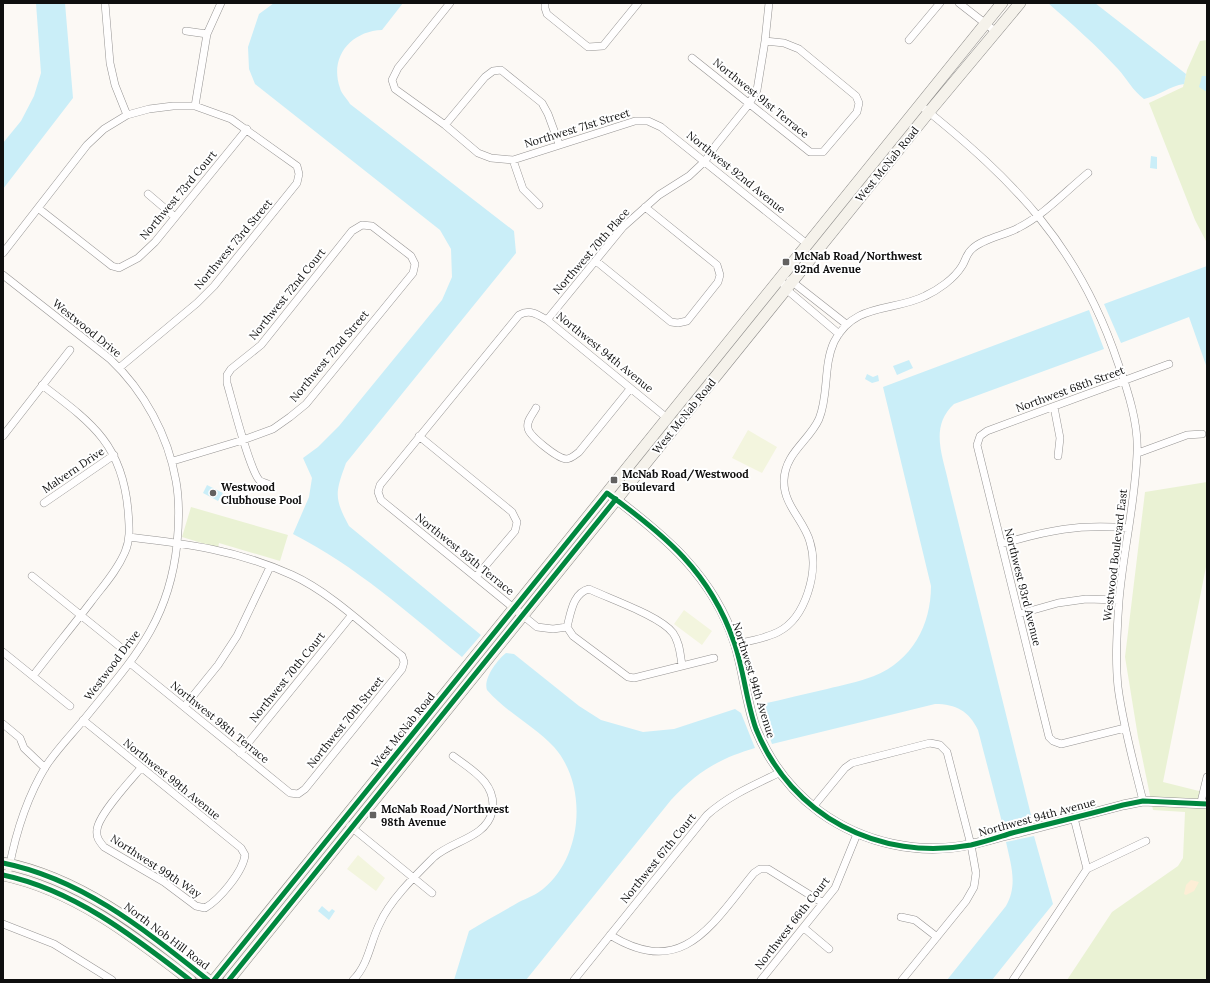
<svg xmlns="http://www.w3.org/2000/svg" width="1210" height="983" viewBox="0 0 1210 983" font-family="Lora,serif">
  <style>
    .green { fill: #eaf2d4 }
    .sand { fill: #fdeed6 }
    .pitch { fill: #f3f5de }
    .water { fill: #caeef8 }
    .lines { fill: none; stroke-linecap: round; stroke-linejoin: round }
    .minor-casing { stroke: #969493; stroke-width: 8 }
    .tertiary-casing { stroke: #969493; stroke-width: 10 }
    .secondary-casing { stroke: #8c8b89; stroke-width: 12 }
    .minor { stroke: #fffefe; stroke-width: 7 }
    .tertiary { stroke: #fffefe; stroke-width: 9 }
    .secondary { stroke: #f5f2eb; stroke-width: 11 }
    .cycleway-casing { stroke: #fff; stroke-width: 8 }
    .cycleway { stroke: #00873e; stroke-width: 5 }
    .poi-dot { fill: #626160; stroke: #fff; stroke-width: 1.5 }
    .labels { text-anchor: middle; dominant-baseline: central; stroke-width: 4; stroke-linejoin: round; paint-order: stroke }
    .street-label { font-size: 11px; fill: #0f0f0f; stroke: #fff }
    .poi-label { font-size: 11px; font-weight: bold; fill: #0f0f0f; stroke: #fff; text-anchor: start }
  </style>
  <rect width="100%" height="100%" fill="#fcf9f5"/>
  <!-- green -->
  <path class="green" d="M 1207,40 L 1207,243 L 1195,220 L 1149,103 L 1183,87 L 1187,70 L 1200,41 Z
    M 1207,482 L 1207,562 L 1163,782 L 1207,793 L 1207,980 L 1067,980 L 1112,912 L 1178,866 L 1183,858 L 1185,812 L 1153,810 L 1138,737 L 1125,657 L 1145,492 Z
    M 191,507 L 288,535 L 280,561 L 219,543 L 218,548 L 182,537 Z"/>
  <!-- sand -->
  <path class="sand" d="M 1191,880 L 1199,882 L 1194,891 L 1186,895 L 1184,894 L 1186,885 Z"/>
  <!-- pitch -->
  <path class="pitch" d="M 748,430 L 777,447 L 762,473 L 732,458 Z
    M 684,610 L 712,631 L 702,645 L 674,624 Z
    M 358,855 L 385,878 L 376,891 L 347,869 Z"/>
  <!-- water -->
  <path class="water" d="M 36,3 L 65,3 L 73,98 L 3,189 L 3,143 L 21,121 L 34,96 L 41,73 Z
    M 274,3 L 403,3 L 382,30 C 351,31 329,57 340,88 C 341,93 347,99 350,104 L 514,231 L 516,253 L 346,463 C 335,493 334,498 349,526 L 481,635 L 462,657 C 408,613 356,566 293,534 L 309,497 L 312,478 L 303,458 L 318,447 L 339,426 L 442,300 L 452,277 L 451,249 L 440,230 L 255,84 L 249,69 L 248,47 L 259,14 Z
    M 1048,3 L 1095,3 L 1186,74 L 1184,84 C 1170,86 1158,96 1144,99 C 1133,91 1127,79 1118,69 C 1096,45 1072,24 1048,3 Z
    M 1202,76 L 1207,76 L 1207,92 L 1199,87 Z
    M 1151,156 L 1157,157 L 1157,169 L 1150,168 Z
    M 1207,266 L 1207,368 L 1189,317 L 1121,343 L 1104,304 Z
    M 1089,310 L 1104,349 L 954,404 C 929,427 943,456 949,485 L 1032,819 L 1003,826 L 978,730 C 969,711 956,704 935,704 L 772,744 L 758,705 C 781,700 804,694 827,689 C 842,685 859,682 874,676 C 912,661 931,625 931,586 L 883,387 Z
    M 909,360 L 913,368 L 897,375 L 893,366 Z
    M 867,374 L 873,377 L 878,375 L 879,381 L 872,383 L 865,379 Z
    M 207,485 L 223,493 L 218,501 L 203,493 Z
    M 506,653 L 514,654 L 579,706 L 601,720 L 643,732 L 674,729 L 735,709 L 741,713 L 755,748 C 718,759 697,772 671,800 L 526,980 L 454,980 L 469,931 C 485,921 502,912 519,902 C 527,898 536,895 543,889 C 583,857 588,785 554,747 C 534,726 506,712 487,690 C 483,679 497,660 506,653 Z
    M 1034,836 L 1053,904 L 992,980 L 947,980 L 1006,906 C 1018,885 1011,865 1006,842 Z
    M 322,906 L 329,912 L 332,909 L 335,911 L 329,920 L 318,911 Z"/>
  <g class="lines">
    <!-- minor casing -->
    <g class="minor-casing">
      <path id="minor" d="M 105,3 L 110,63 L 115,85 L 127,115
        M 450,3 L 398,68 L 392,80 L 395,89 L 445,125 L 478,153 L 491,158 L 513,160 L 523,189 L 539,205
        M 545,3 L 545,8 L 547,14 L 588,47 L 603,46 L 638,3
        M 959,3 L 995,31
        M 186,31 L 207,34
        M 909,40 L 940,3
        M 692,58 L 810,152 L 823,152 L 857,112 L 859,103 L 856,96 L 799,49 L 784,43 L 765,41
        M 920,105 C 1015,181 1079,246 1118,363 C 1128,391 1139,425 1137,454 C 1135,504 1123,552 1119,601 C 1117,629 1115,659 1118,687 C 1123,726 1134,764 1143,801
        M 195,106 L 207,34 L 221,3
        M 445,125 L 485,77 L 493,71 L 501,70 L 542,103 L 548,114 L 559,144
        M 513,160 L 635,121 L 648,121 L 661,127 L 807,244
        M 148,194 L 175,217
        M 38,208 L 112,266 L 119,268 L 138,258 L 155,242 L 247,129
        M 3,253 L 87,145 L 104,129 L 127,115 L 149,109 L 173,106 L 195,106 L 231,119 L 297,166 L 299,174 L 297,183 L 214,286 L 197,303 L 119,368
        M 596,261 L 671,322 L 678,323 L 687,321 L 718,282 L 720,275 L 717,265 L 645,207
        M 3,275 L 110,359 C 144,391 168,435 176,481 C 180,503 179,523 177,544 C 169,622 133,659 86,717 C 73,733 57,749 46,766 C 27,797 16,832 9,868
        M 780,278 L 786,289 L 839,334
        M 790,280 L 846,324
        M 547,320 L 623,227 L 659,195 L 689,176 L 705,161 L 716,145 L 749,104 L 757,90 L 765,41 L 769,3
        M 1054,407 L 1060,438 L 1058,456
        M 536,408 C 533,414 526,421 528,428 C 529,436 557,458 566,459 C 571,459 575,455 579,452 L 630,389
        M 3,436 L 70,350
        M 419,436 L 512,512 L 517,522 L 515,531 L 476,577
        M 1138,453 L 1187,435 L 1202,434
        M 173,461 L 243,440 L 273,429 L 290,417 L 306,404 L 413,273 L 415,264 L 411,256 L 372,226 L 362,225 L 352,231 L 261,345 L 231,369 L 227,375 L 227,383 C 232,400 250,472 260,481 C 262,482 266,483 268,484
        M 44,503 L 114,455
        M 129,537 C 188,544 237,550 292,575 C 330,592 369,630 402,656 L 404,662 L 402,669 L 305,789 L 298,794 L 290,793 L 130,663
        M 1001,544 C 1049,530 1078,524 1128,528
        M 32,576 L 119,646
        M 1019,614 L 1058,603 L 1086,599 L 1119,600
        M 567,627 L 553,629 L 537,627 L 381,500 L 378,492 L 380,485 L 519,315 C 530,309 537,314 547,320 L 667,418
        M 735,644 C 749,641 764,639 778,632 C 806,618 819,571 810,542 C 804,520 783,505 784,480 C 785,453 809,441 819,419 C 829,395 823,366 834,342 C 854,302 893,312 925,296 C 938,290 954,279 962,266 C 966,260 966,254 972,249 C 982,239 1005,235 1018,228 C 1044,215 1066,191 1088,173
        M 3,652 L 70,706
        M 682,665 C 680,654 680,643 673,633 C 660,616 610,599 589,589 C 573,593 571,612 567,627 L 573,636 L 628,677 L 634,678 L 714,658
        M 33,676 C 52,651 72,627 91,602 C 103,586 117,571 125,552 C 131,538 129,525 128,510 C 122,444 92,423 42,385
        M 184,707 L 218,665 L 237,636 L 270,567
        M 83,720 L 241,848 L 245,855 C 243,872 219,900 205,908 L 196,906 L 164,882 L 104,847 C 99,841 96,837 97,830 C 98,815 130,781 141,768
        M 3,724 L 20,738 L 24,748 L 45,768
        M 1125,728 L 1061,744 L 1053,741 L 1049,737 L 977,445 L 980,436 L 987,431 L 1169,364
        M 240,753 L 351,616
        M 1201,802 L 1207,777
        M 813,807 L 845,768 L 852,763 L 930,743 L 940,745 L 947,752 L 971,845 L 976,873 L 974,887 L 966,901 L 902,980
        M 1074,818 L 1087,869
        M 350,826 L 432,893
        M 901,917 L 915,920 L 937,937
        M 3,924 L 54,944 L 112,980
        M 804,928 L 829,949
        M 610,935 C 683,980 712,924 754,873 L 760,869 L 768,869 L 823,903
        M 353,980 C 369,964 370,942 380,923 C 390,900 416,875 434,857 C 451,841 486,838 492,812 C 498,784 472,770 453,756
        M 574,980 L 707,815 C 728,796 754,785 779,773
        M 761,980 L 835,888 L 857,834
        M 1013,980 L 1087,869 L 1146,841"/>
    </g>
    <!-- tertiary casing -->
    <g class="tertiary-casing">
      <path id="tertiary" d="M 612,496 C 666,537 713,576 735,643 C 744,671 746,702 756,729 C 770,763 791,791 820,812 C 863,843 920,856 972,844 C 988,841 1004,835 1020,832 C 1055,823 1089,814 1123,805 L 1143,801 L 1207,804"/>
    </g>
    <!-- secondary casing -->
    <g class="secondary-casing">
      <path id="secondary" d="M 3,863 C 83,879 146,931 208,980
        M 3,875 C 74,890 133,936 190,980
        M 214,980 L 1002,3
        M 229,980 L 929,112 L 1020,3"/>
    </g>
    <!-- minor -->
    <use href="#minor" class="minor"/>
    <!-- tertiary -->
    <use href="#tertiary" class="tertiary"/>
    <!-- secondary -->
    <use href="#secondary" class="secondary"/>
    <!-- cycleway casing -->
    <g class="cycleway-casing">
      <path id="cycleway" d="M 3,863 C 83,879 146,931 208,980
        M 3,875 C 74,890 133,936 190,980
        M 214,980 L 607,493 C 665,535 710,572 734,642 C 744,670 746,701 756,729 C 791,816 879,862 971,845 C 985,842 999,837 1012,833 C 1049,824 1086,815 1123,805 L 1143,801 L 1207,804
        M 229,980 L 616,499"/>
    </g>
    <!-- cycleway -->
    <use href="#cycleway" class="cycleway"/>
  </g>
  <!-- markers -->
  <g class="poi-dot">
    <rect x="782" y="258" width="8" height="8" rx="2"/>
    <rect x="610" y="476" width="8" height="8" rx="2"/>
    <circle cx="213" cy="493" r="4"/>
    <rect x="369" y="811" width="8" height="8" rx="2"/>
  </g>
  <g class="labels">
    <!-- street labels -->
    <g class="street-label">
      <text transform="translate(761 98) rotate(39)">Northwest 91st Terrace</text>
      <text transform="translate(577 128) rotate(-17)">Northwest 71st Street</text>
      <text transform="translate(887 164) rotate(-51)">West McNab Road</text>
      <text transform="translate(736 172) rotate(39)">Northwest 92nd Avenue</text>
      <text transform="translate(178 195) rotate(-50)">Northwest 73rd Court</text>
      <text transform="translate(233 244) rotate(-50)">Northwest 73rd Street</text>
      <text transform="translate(591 251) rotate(-49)">Northwest 70th Place</text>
      <text transform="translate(287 294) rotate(-51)">Northwest 72nd Court</text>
      <text transform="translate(87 328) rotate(39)">Westwood Drive</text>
      <text transform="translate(605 352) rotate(39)">Northwest 94th Avenue</text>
      <text transform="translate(329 356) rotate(-50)">Northwest 72nd Street</text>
      <text transform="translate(1070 389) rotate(-20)">Northwest 68th Street</text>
      <text transform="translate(684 416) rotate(-51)">West McNab Road</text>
      <text transform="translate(73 470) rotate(-34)">Malvern Drive</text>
      <text transform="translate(465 554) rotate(39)">Northwest 95th Terrace</text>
      <text transform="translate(1115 555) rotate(-83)">Westwood Boulevard East</text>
      <text transform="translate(1023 587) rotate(76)">Northwest 93rd Avenue</text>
      <text transform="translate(112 665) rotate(-53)">Westwood Drive</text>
      <text transform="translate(287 677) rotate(-51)">Northwest 70th Court</text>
      <text transform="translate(754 680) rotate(73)">Northwest 94th Avenue</text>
      <text transform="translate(220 722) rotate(39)">Northwest 98th Terrace</text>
      <text transform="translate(345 722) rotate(-51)">Northwest 70th Street</text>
      <text transform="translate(403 730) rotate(-51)">West McNab Road</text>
      <text transform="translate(172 779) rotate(39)">Northwest 99th Avenue</text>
      <text transform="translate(1037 817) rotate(-15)">Northwest 94th Avenue</text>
      <text transform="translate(658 858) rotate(-51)">Northwest 67th Court</text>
      <text transform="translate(156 866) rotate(33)">Northwest 99th Way</text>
      <text transform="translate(792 923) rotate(-52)">Northwest 66th Court</text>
      <text transform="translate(167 936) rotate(37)">North Nob Hill Road</text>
    </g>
    <!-- poi labels -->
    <g class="poi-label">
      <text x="794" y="256">McNab Road/Northwest<tspan x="794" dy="13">92nd Avenue</tspan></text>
      <text x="622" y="474">McNab Road/Westwood<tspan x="622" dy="13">Boulevard</tspan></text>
      <text x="221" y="487">Westwood<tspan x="221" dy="13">Clubhouse Pool</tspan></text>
      <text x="381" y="809">McNab Road/Northwest<tspan x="381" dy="13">98th Avenue</tspan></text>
    </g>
  </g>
  <!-- border -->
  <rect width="1210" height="983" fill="none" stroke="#0f0f0f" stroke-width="8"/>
</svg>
